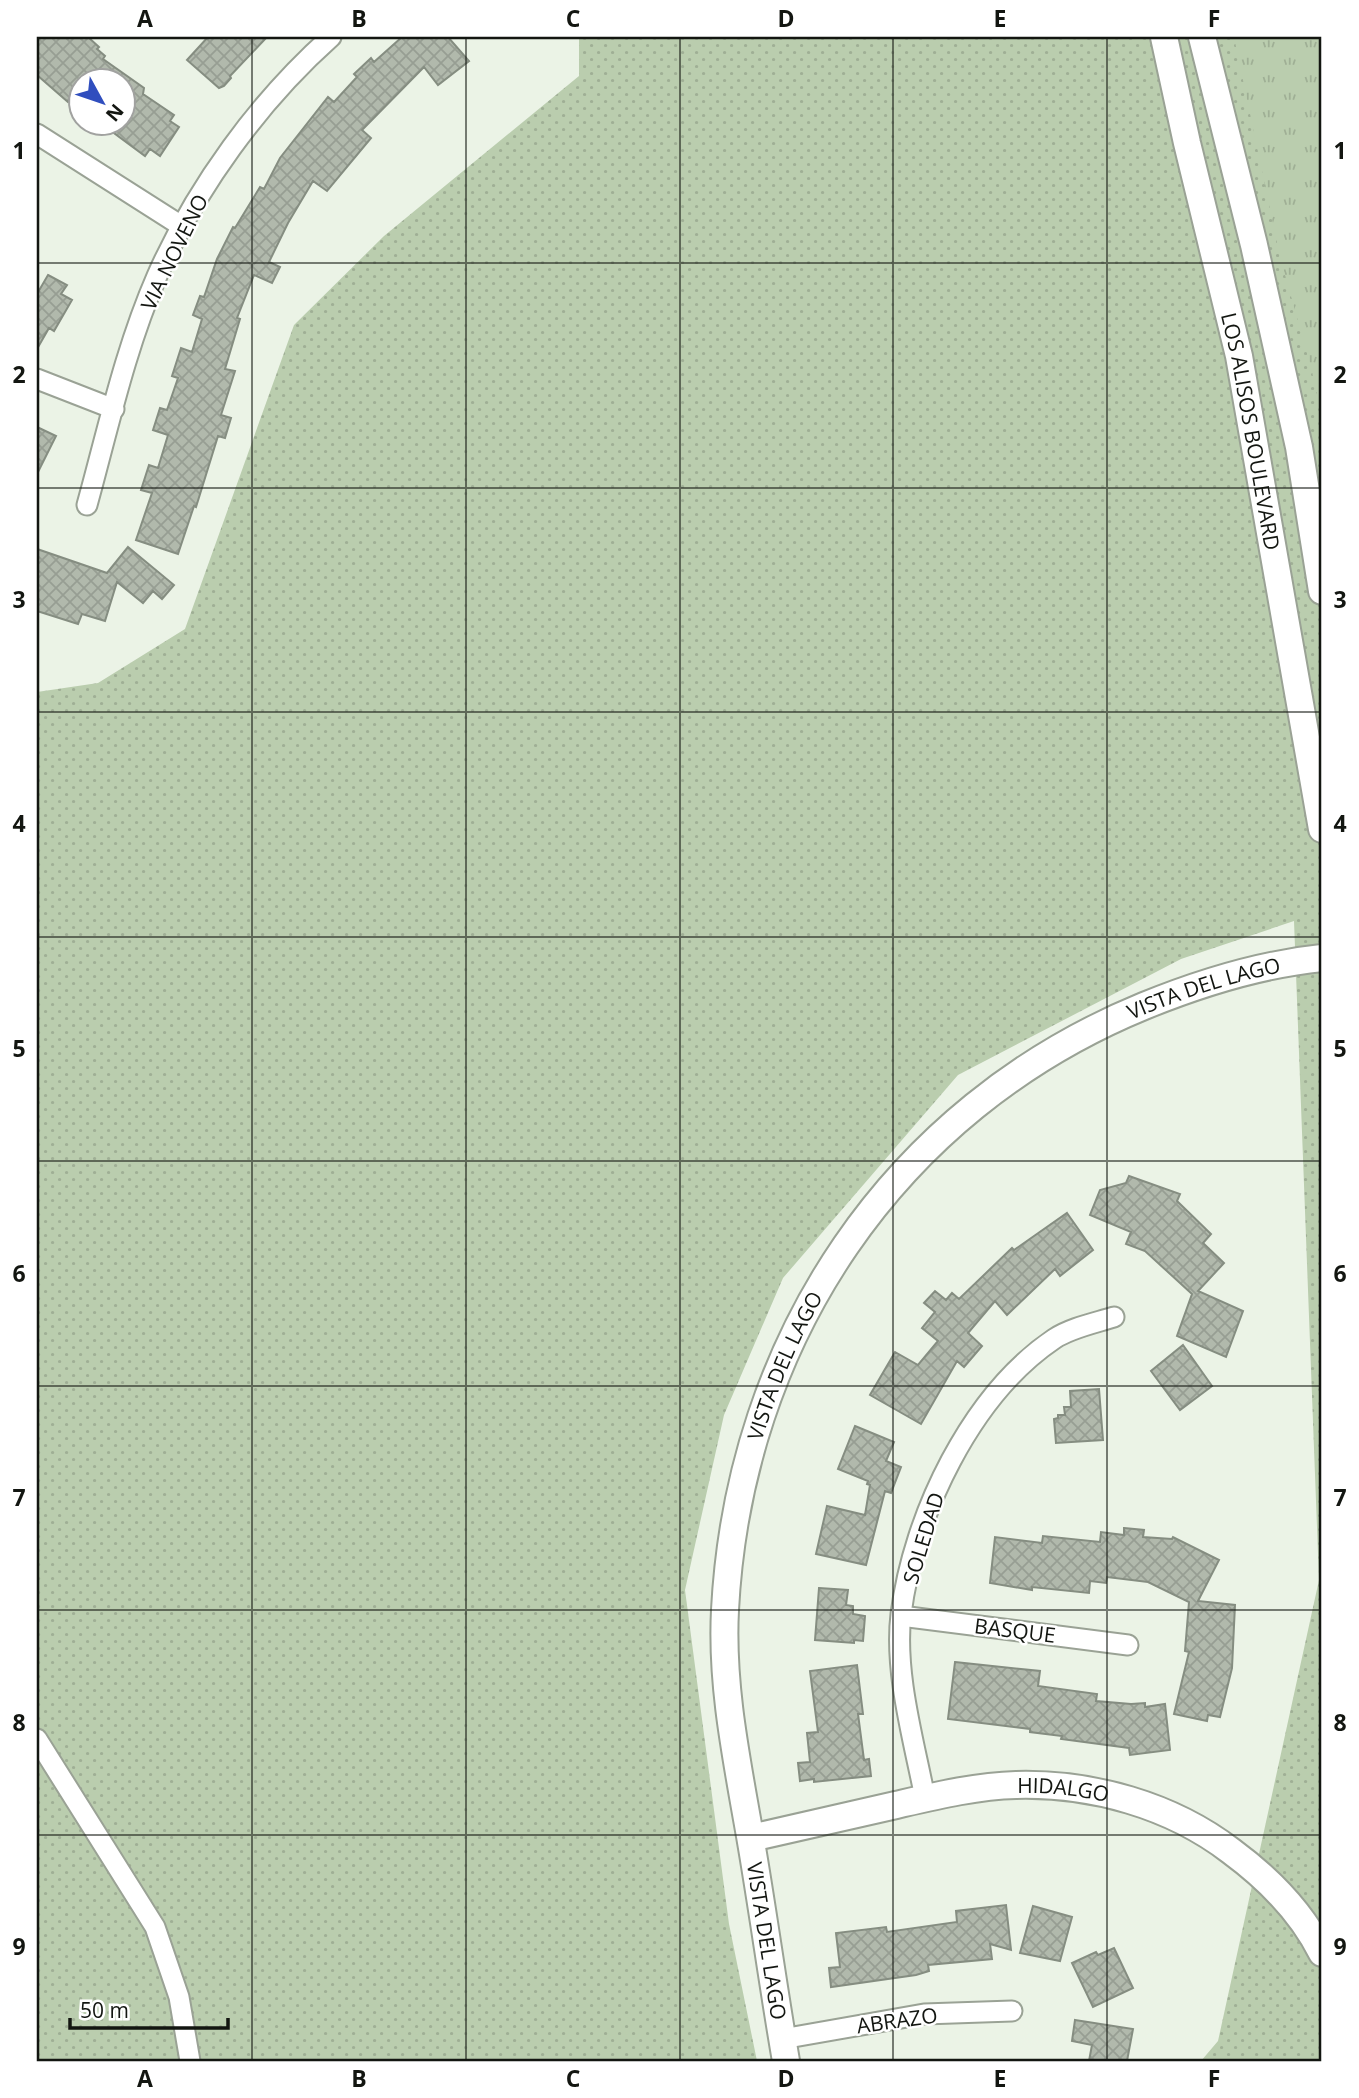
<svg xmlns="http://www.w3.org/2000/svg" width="1359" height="2098" viewBox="0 0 1359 2098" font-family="'Open Sans',sans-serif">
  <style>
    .grass { fill: url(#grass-dots) }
    .park { fill: url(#park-tufts) }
    .building { fill: url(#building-cross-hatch); stroke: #858d81; stroke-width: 2 }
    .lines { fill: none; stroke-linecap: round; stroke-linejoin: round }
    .street-casing { stroke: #9aa295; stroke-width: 23 }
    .secondary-casing { stroke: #9aa295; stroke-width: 30 }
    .street { stroke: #fff; stroke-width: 19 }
    .secondary { stroke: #fff; stroke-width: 26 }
    .grid { fill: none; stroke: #131611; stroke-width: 2; stroke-opacity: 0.55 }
    .labels { text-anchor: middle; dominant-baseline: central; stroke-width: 5; stroke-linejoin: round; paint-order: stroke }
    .street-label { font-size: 21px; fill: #131611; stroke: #fff }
    .neatline { fill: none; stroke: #131611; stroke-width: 2.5 }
    .grid-label { font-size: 23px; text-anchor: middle; font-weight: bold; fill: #131611 }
  </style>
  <defs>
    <pattern id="grass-dots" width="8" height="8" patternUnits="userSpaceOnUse" patternTransform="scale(1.75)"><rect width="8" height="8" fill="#bacdae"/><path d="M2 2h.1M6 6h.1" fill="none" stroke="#9faf95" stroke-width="1.8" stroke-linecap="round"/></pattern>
    <pattern id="park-tufts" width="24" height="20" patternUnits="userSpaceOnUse" patternTransform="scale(1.75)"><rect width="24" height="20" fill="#bacdae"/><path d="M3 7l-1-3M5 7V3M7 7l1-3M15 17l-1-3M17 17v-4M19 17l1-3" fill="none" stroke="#9faf95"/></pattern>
    <pattern id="building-cross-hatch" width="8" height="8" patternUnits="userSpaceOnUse" patternTransform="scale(1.75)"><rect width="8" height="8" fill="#b1b9ac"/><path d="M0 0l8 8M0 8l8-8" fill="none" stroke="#979e93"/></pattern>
  </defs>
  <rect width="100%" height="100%" fill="#ebf3e6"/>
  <!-- grass -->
  <path class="grass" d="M 579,37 L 1322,37 L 1322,2061 L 1201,2061 L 1218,2041 L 1319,1580 L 1294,921 L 1181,959 L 958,1075 L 783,1278 L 724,1415 L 685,1590 L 729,1924 L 757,2061 L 39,2061 L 37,2056 L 37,692 L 98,683 L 185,629 L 294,325 L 384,236 L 579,76 Z"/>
  <!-- park -->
  <path class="park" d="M 1234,37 L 1322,37 L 1322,424 L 1312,371 L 1280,257 Z"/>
  <!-- building -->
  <path class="building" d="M 37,37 L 88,37 L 99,47 L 97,49 L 105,56 L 103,59 L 144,88 L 143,94 L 174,115 L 170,121 L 179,127 L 160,156 L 150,149 L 145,156 L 99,122 L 122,122 L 122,80 L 80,80 L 80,87 L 68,102 L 37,75 Z
    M 208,37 L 267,37 L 230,76 L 231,78 L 224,86 L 219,88 L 187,60 Z
    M 402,37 L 448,37 L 469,61 L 438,85 L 424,67 L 362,130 L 371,138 L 327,191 L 313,181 L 288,223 L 269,262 L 280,267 L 272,283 L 254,275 L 237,318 L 240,319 L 225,369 L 235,371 L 221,415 L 231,418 L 225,438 L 218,436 L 196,507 L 194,506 L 178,554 L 136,540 L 152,493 L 141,490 L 149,465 L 158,468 L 168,435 L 153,430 L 160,408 L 167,410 L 178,378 L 172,376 L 181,348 L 192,352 L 202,319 L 193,315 L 200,296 L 204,297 L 217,259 L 233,227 L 235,228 L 260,187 L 264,189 L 280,158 L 328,97 L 334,102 L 357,77 L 354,74 L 371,58 L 374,62 Z
    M 48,275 L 67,285 L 61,294 L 72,300 L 54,331 L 49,328 L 37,349 L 37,294 Z
    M 37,427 L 56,436 L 37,474 Z
    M 128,547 L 174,585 L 162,599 L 153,591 L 143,603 L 117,582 L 105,621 L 82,614 L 78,624 L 37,611 L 37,549 L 107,573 Z
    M 1129,1176 L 1180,1194 L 1177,1201 L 1211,1234 L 1203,1243 L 1224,1263 L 1198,1291 L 1243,1311 L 1226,1357 L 1177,1336 L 1192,1294 L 1145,1251 L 1126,1244 L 1131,1232 L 1090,1215 L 1100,1190 L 1126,1183 Z
    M 1067,1213 L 1093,1250 L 1060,1276 L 1055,1269 L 1007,1315 L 995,1301 L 968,1333 L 982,1346 L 964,1367 L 957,1361 L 921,1424 L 870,1395 L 895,1352 L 918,1365 L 938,1341 L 922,1328 L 935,1312 L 924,1303 L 935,1291 L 946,1300 L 952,1293 L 959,1299 L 1012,1248 L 1014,1250 Z
    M 1183,1345 L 1212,1386 L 1180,1410 L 1151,1371 Z
    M 1099,1389 L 1103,1440 L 1056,1443 L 1054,1419 L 1058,1418 L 1058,1415 L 1065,1415 L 1064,1407 L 1071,1407 L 1070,1391 Z
    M 855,1426 L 894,1442 L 886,1461 L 901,1467 L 891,1493 L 885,1491 L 866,1565 L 816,1554 L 827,1506 L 865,1515 L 870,1485 L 867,1484 L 868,1481 L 838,1469 Z
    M 1124,1528 L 1144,1530 L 1143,1537 L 1172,1539 L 1173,1537 L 1219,1560 L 1198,1601 L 1235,1605 L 1232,1668 L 1220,1717 L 1208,1715 L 1207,1721 L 1174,1714 L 1189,1652 L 1185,1651 L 1189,1602 L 1148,1582 L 1107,1577 L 1106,1583 L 1090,1581 L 1089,1593 L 1032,1587 L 1032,1590 L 990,1583 L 995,1537 L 1042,1543 L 1043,1536 L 1100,1542 L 1101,1532 L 1124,1535 Z
    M 819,1588 L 848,1590 L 846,1605 L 853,1606 L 853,1614 L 865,1616 L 863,1641 L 854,1640 L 854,1643 L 815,1640 Z
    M 955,1662 L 1040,1671 L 1038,1686 L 1097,1694 L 1096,1701 L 1131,1704 L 1145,1703 L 1145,1707 L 1165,1704 L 1170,1750 L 1130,1755 L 1129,1748 L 1061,1739 L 1062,1736 L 1030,1732 L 1030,1729 L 948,1719 Z
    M 857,1665 L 863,1714 L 858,1714 L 864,1760 L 869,1759 L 871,1776 L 814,1782 L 814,1779 L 800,1781 L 798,1763 L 810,1762 L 807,1733 L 818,1732 L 810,1671 Z
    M 1006,1905 L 1011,1950 L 990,1944 L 992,1959 L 928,1965 L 929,1971 L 916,1975 L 831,1987 L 829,1968 L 840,1967 L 836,1933 L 886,1927 L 887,1932 L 957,1922 L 956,1911 Z
    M 1033,1906 L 1072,1917 L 1060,1961 L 1020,1953 Z
    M 1114,1948 L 1133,1988 L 1093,2007 L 1072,1963 L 1096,1952 L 1098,1955 Z
    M 1075,2020 L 1133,2029 L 1127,2061 L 1089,2061 L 1092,2045 L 1072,2041 Z"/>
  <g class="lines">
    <!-- street casing -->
    <g class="street-casing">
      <path id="street" d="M 37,134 L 183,227
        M 37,379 L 114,409
        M 87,505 C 108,429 125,349 157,276 C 196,188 259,101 331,37
        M 901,1616 L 1128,1645
        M 37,1739 L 155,1927 L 179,1997 L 190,2061
        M 925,1798 C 914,1741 894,1673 901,1614 C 913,1516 971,1395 1054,1339 C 1070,1328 1095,1323 1114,1317
        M 782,2039 L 924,2014 L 1012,2011"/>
    </g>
    <!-- secondary casing -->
    <g class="secondary-casing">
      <g id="secondary">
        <path id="s1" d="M 1164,37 L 1187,143 L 1239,356 L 1322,829"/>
        <path d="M 1202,37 L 1254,245 L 1299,447 L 1322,591"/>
        <path id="s2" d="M 751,1838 C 799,1827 847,1816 896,1805 C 935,1796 976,1786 1016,1785 C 1092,1783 1171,1805 1231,1851 C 1269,1879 1301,1911 1322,1953"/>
        <path id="s3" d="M 786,2061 C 773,1986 763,1911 750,1836 C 737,1761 721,1686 725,1610 C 739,1341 893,1109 1144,1006 C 1198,984 1263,964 1322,958"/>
      </g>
    </g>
    <!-- street -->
    <use href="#street" class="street"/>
    <!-- secondary -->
    <use href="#secondary" class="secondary"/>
  </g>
  <!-- grid -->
  <path class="grid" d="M 252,37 L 252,2061M 466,37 L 466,2061M 680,37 L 680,2061M 893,37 L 893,2061M 1107,37 L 1107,2061M 37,263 L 1322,263M 37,488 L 1322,488M 37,712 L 1322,712M 37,937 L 1322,937M 37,1161 L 1322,1161M 37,1386 L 1322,1386M 37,1610 L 1322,1610M 37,1835 L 1322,1835"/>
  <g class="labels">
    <!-- street labels -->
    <g class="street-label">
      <text transform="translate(174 252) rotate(-64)">VIA NOVENO</text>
      <text stroke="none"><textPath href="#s1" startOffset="404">LOS ALISOS BOULEVARD</textPath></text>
      <text stroke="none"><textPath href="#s3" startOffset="1295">VISTA DEL LAGO</textPath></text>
      <text stroke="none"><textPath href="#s3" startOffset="709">VISTA DEL LAGO</textPath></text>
      <text transform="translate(923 1538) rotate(-73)">SOLEDAD</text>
      <text transform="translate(1015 1630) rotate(7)">BASQUE</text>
      <text stroke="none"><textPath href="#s2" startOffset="318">HIDALGO</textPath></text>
      <text transform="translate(767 1941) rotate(81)">VISTA DEL LAGO</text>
      <text transform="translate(897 2020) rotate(-8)">ABRAZO</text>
    </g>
  </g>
  <!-- border -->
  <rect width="1359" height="2098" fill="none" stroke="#ffffff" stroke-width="77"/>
  <!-- north arrow -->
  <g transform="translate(102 102) rotate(130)"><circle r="33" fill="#ffffff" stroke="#a1a2a0" stroke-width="2"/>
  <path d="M0-5L12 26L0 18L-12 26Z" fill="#304ebe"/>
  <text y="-10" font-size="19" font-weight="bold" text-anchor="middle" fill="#131611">N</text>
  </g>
  <!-- scale -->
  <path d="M70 2018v10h158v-10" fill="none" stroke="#131611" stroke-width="3.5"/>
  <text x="80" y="2018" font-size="21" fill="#131611" stroke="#ffffff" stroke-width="5" paint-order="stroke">50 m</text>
  <rect x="38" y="38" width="1282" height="2022" class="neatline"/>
  <g class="grid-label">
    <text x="145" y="27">A</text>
    <text x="359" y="27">B</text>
    <text x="573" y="27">C</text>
    <text x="786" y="27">D</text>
    <text x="1000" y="27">E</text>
    <text x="1214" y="27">F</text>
    <text x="19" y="159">1</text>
    <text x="1340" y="159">1</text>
    <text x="19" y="383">2</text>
    <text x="1340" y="383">2</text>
    <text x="19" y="608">3</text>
    <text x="1340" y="608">3</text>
    <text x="19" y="832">4</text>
    <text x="1340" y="832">4</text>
    <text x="19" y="1057">5</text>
    <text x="1340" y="1057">5</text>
    <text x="19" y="1282">6</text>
    <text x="1340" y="1282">6</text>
    <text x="19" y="1506">7</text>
    <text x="1340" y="1506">7</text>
    <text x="19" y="1731">8</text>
    <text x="1340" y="1731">8</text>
    <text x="19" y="1955">9</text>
    <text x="1340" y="1955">9</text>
    <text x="145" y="2087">A</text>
    <text x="359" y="2087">B</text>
    <text x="573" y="2087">C</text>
    <text x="786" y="2087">D</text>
    <text x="1000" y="2087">E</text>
    <text x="1214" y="2087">F</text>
  </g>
</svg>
